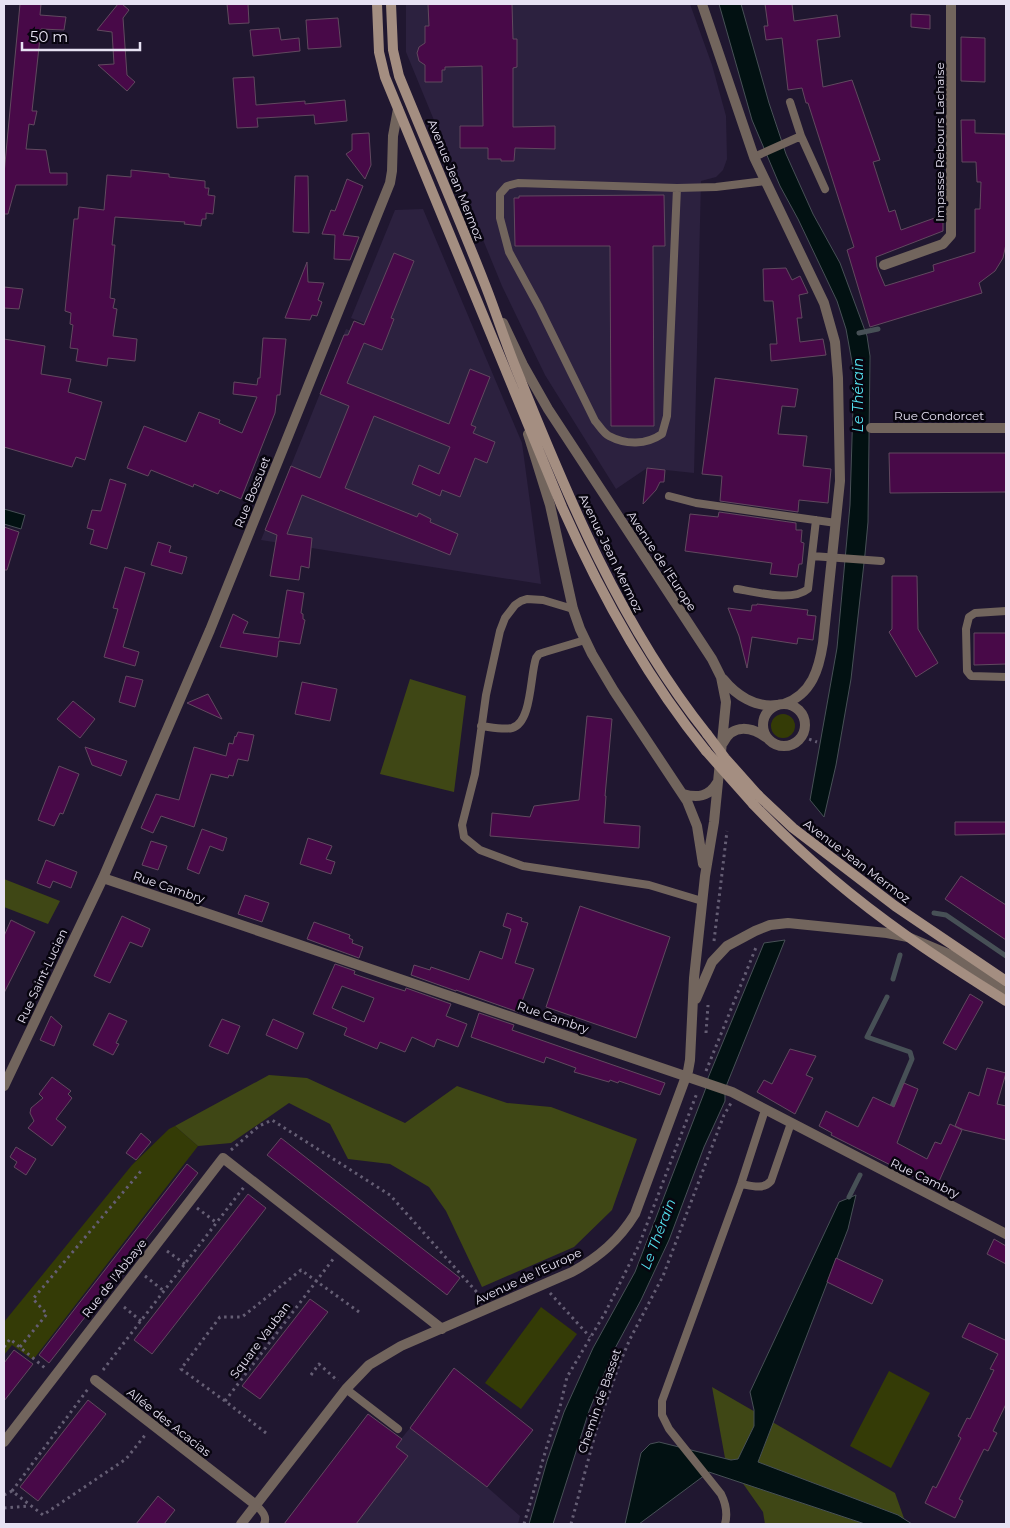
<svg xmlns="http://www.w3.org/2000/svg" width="1010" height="1528" viewBox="0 0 1010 1528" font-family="Montserrat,sans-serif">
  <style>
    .built { fill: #2c213f }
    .green { fill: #343b06 }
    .forest { fill: #3f4715 }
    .water { fill: #021112; stroke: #475056 }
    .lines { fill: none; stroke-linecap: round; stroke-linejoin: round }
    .stream { stroke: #475056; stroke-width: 5 }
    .building { fill: #480948; stroke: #61495f; fill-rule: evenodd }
    .path { stroke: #655e74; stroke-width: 3; stroke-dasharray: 2.5 4; stroke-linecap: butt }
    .service { stroke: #72655d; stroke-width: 8 }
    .minor { stroke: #72655d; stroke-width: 10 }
    .secondary { stroke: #a48e81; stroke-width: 10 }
    .secondary-bridge { stroke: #a48e81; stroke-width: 10 }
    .labels { text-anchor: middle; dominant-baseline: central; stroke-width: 5; stroke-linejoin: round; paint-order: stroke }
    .street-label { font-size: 12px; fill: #e7e2f3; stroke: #08050f }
    .water-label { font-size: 14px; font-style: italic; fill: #54e1ef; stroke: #08050f }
  </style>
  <rect width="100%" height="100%" fill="#201730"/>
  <!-- built -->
  <path class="built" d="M 406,4 L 690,4 L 712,65 L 726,116 L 727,159 L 723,170 L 716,177 L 701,181 L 694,473 L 647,468 L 616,489 L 545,375 L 502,286 L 406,52 Z
    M 423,209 L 522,443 L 541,584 L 261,540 L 346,329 L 360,334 L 364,323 L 351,318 L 395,210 Z
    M 368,1414 L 401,1439 L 410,1428 L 487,1487 L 520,1516 L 518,1524 L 284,1524 Z"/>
  <!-- green -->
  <path class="green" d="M771 726a12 12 0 1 1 24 0a12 12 0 1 1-24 0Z
    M 175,1126 L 198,1146 L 33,1360 L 12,1345 L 4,1355 L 4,1322 L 132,1165 L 169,1129 Z
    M 541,1307 L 577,1334 L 521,1409 L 485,1383 Z
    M 889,1371 L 930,1393 L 891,1468 L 850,1446 Z"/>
  <!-- forest -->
  <path class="forest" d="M 410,679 L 466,696 L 454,792 L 380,774 Z
    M 4,879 L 60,901 L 48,924 L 4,907 Z
    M 269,1075 L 307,1078 L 405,1123 L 457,1086 L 507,1103 L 551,1107 L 637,1139 L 612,1210 L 574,1247 L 482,1287 L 446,1211 L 429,1187 L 390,1164 L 348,1159 L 330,1124 L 289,1103 L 231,1143 L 198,1146 L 175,1126 Z
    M 712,1387 L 895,1493 L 906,1524 L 765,1524 L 763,1512 L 725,1458 Z"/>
  <!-- water -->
  <path class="water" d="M 719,4 L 741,4 L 769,103 L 786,154 L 813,214 L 840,263 L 867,336 L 870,356 L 868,522 L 865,554 L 851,679 L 836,765 L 824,817 L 810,800 L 837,648 L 850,505 L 854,373 L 846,329 L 837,301 L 798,219 L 780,186 L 752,120 Z
    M 4,509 L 25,515 L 21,529 L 4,524 Z
    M 785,940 L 725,1089 L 725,1101 L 704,1147 L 669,1240 L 641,1300 L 613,1352 L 589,1411 L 553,1524 L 529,1524 L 547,1461 L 564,1412 L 593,1348 L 635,1272 L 704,1093 L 708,1082 L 708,1078 L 764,943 Z
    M 856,1195 L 848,1229 L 758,1462 L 898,1515 L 912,1524 L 865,1524 L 709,1472 L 639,1524 L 625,1524 L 641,1453 L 650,1444 L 659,1442 L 731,1460 L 738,1459 L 754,1426 L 754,1410 L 750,1392 L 839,1202 Z"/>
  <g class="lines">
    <!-- stream -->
    <path class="stream" d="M 859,333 L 878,329
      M 934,913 L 946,915 L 1006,956
      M 893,979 L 900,955
      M 887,997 L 867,1037 L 910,1052 L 912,1059 L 890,1111
      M 849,1197 L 860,1175"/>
  </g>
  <!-- building -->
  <path class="building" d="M 20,4 L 41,4 L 40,15 L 66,17 L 64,30 L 41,29 L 32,111 L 37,111 L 34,125 L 29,124 L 26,149 L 46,150 L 50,173 L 67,173 L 67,185 L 16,185 L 8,214 L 4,214 L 4,174 Z
    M 118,4 L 122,4 L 129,10 L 123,18 L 127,75 L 135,82 L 127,91 L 98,65 L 114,64 L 112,32 L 97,30 Z
    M 227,4 L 248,4 L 249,23 L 229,24 Z
    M 428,4 L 512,4 L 513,39 L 517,39 L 517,67 L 513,68 L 513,127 L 555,126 L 555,149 L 515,148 L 514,161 L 501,161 L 501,159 L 488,159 L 488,148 L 460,148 L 460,126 L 483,126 L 482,66 L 445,67 L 445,70 L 442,70 L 442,82 L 425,82 L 425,65 L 419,61 L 417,53 L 419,47 L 425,43 L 425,26 L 429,26 Z
    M 765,4 L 792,4 L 794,21 L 837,15 L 840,37 L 817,40 L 823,87 L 852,80 L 880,160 L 873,162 L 889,212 L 895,210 L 901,230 L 943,215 L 943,231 L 876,257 L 877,267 L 885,286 L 934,271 L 933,265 L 975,252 L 975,209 L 980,209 L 981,182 L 977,182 L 976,162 L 962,162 L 961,120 L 975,120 L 975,133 L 1006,134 L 1006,244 L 1003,258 L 995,271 L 979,283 L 982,293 L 870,327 L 847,250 L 854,247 L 808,103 L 806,103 L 802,88 L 788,90 L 782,38 L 766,40 L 764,26 L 768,26 Z
    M 911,14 L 930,15 L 930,29 L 911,27 Z
    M 338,18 L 341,47 L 308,49 L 306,20 Z
    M 279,28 L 281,40 L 299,38 L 300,51 L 253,56 L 250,30 Z
    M 961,37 L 985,38 L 985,82 L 961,81 Z
    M 254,77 L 256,105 L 305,101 L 305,104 L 345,100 L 347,121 L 315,124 L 314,115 L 262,118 L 257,118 L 258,127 L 237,128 L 233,78 Z
    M 369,133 L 371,165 L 365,179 L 346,154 L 352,150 L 352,134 Z
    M 131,170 L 169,174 L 169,177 L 205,181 L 205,188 L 209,188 L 208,195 L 215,196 L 213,214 L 206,213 L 206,219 L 202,219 L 201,226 L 184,224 L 185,222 L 115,217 L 112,245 L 115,245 L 110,298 L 115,299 L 113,308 L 117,309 L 113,336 L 137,339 L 135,361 L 108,358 L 107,366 L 76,361 L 78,349 L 70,348 L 73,325 L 70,324 L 71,313 L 65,311 L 74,219 L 78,219 L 79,207 L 104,210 L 107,175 L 131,177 Z
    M 295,176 L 308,176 L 309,233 L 293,232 Z
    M 347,179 L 363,186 L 343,235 L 359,237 L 350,260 L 334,259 L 335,235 L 322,234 L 331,210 L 335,211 Z
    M 664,195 L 665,246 L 653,246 L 654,426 L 611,426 L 610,246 L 515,246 L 514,198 L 519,198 L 519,196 Z
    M 394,253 L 414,261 L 391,318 L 394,319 L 382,350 L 364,343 L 347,383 L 449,424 L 470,369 L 490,377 L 471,425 L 476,427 L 473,433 L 495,442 L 487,463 L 475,458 L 460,497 L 442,490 L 440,496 L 412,484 L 419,465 L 439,474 L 450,447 L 374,416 L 345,488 L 417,517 L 419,513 L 431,519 L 430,522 L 458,534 L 450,555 L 302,495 L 287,534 L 312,538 L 309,568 L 301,566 L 299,580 L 270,576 L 277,535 L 265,530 L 291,466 L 320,478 L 349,406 L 320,394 L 344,335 L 348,335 L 354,321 L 364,325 Z
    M 307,262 L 308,282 L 324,283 L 318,300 L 322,302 L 317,316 L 312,315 L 310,320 L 285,318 Z
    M 786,268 L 792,280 L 800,276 L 808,293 L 799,295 L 802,318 L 797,318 L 800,342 L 823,339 L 826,355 L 771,361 L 770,344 L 777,344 L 773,301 L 764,301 L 763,269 Z
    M 4,287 L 23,289 L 19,309 L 4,308 Z
    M 263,338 L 286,339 L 280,395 L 277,395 L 275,413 L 241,499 L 220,490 L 218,494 L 194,484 L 193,487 L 151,470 L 148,476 L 127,468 L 144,426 L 186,442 L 199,412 L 220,420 L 219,423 L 242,433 L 257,397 L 233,394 L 234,382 L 257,385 L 258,378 L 260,378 Z
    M 4,339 L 45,346 L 41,374 L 71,379 L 68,392 L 102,402 L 85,460 L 76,457 L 72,467 L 4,447 Z
    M 715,378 L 798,389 L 795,407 L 782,406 L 778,434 L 807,436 L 803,466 L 831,469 L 828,503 L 799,500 L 798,512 L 720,501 L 722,476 L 702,474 Z
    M 889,453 L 1006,453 L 1006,492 L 890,493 Z
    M 647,468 L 665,470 L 664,482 L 660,482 L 656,490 L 643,504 Z
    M 110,479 L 126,484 L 107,549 L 90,544 L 94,530 L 87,528 L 92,510 L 101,511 Z
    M 719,512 L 796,523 L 796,530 L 802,530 L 801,542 L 804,543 L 802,564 L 799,564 L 797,577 L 770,574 L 772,563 L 685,551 L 690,514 L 718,517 Z
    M 4,527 L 19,532 L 7,570 L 4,570 Z
    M 158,542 L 171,546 L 169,552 L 187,557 L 182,574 L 151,565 Z
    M 125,567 L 145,573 L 123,647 L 139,652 L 135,666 L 104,657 L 118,609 L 113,608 Z
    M 892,576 L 917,576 L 918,629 L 938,663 L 916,677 L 889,632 L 892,629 Z
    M 287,590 L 304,593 L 301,613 L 303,614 L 303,619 L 305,620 L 300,644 L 279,641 L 277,657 L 220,647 L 233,614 L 248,622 L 243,633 L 279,638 Z
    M 757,604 L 808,610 L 807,615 L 816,616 L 813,640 L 798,638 L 797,644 L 752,637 L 747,668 L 739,636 L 728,608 L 751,611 L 752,605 L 757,605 Z
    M 974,633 L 1006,633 L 1006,664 L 974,665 Z
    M 126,676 L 143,680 L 135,707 L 119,702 Z
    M 302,682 L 337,689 L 330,721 L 295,714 Z
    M 208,694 L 222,719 L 187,703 Z
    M 73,701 L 95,719 L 80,738 L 57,719 Z
    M 587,716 L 612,719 L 605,796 L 606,796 L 604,823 L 640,826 L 639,848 L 490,836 L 492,813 L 530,817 L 534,806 L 579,800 Z
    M 238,732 L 254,735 L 248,761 L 238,759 L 233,776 L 229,775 L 228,778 L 211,774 L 194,827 L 161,816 L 153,833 L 141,828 L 156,794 L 179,800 L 194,747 L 226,756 L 229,743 L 233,744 L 235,736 L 236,737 Z
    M 85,747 L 127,761 L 121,776 L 92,765 Z
    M 59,766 L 79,774 L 63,814 L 60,813 L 54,826 L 38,820 Z
    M 955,822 L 1006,822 L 1006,834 L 955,835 Z
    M 202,829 L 227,838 L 223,851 L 210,846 L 199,874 L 187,869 Z
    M 308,838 L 332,846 L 326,859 L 335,862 L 331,874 L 300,864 Z
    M 151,841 L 167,846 L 158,870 L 142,865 Z
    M 46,860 L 77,872 L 71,888 L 53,881 L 50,888 L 37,883 Z
    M 961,876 L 1006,905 L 1006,940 L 945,899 Z
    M 245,895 L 269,903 L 262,922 L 238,914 Z
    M 580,906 L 670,937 L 636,1038 L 546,1007 Z
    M 507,913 L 522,918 L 521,921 L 528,923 L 515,963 L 534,969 L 518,1012 L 456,990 L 456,991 L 411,975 L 414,965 L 430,970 L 431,967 L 469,980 L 480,951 L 502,959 L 511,929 L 503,926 Z
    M 122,916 L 150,929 L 142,947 L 130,942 L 110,983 L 94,976 Z
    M 11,920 L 35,932 L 4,993 L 4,936 Z
    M 314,922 L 350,935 L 349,938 L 353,940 L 352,943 L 363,947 L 359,958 L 307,939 Z
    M 335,964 L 355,971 L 354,974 L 389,986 L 405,991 L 406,988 L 451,1004 L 446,1016 L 467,1024 L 458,1047 L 437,1039 L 434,1047 L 412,1037 L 405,1052 L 380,1042 L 377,1049 L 344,1035 L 347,1028 L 313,1014 ZM 342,986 L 374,998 L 364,1022 L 332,1008 Z
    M 970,994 L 983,1002 L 956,1050 L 943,1043 Z
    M 109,1013 L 127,1021 L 116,1043 L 119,1044 L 113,1055 L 93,1045 Z
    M 479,1013 L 514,1025 L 512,1030 L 665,1083 L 660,1095 L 619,1081 L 618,1083 L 610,1080 L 609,1082 L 574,1072 L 576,1068 L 546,1057 L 544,1063 L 471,1037 Z
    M 51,1016 L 62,1026 L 54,1046 L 40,1040 Z
    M 222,1019 L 240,1026 L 228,1054 L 209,1046 Z
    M 273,1019 L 304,1033 L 297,1049 L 266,1035 Z
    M 790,1049 L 816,1056 L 806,1075 L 813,1078 L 795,1114 L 757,1092 L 764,1080 L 772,1084 Z
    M 987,1068 L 1006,1073 L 997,1104 L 1006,1106 L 1006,1140 L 964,1130 L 955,1126 L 969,1092 L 979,1096 Z
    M 52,1077 L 71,1091 L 68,1094 L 72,1098 L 56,1119 L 66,1127 L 52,1146 L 28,1128 L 34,1121 L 30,1113 L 31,1108 L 43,1098 L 39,1094 Z
    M 904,1083 L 918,1089 L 897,1143 L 927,1159 L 935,1142 L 941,1144 L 950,1124 L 962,1130 L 936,1188 L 831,1135 L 832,1133 L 819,1126 L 826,1111 L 858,1127 L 873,1097 L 894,1107 Z
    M 141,1133 L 151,1142 L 136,1160 L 126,1153 Z
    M 281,1138 L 460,1278 L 447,1295 L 267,1155 Z
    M 16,1147 L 36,1159 L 26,1175 L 14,1167 L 17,1162 L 10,1157 Z
    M 187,1164 L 198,1173 L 49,1363 L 39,1355 Z
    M 248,1194 L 266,1208 L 152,1354 L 134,1340 Z
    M 994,1239 L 1006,1246 L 1006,1264 L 987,1254 Z
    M 836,1258 L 883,1280 L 872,1304 L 827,1282 Z
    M 310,1299 L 328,1312 L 260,1399 L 242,1386 Z
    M 969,1323 L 1005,1340 L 1006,1338 L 1006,1404 L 993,1431 L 997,1433 L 988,1451 L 984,1449 L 959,1499 L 963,1501 L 955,1518 L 925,1503 L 933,1486 L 936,1488 L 961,1438 L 958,1436 L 967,1418 L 970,1419 L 994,1370 L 990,1369 L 998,1354 L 962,1337 Z
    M 14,1350 L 33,1364 L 4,1401 L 4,1363 Z
    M 454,1368 L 533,1430 L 487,1487 L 410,1428 Z
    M 88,1400 L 106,1414 L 38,1501 L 20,1487 Z
    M 368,1414 L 402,1439 L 396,1447 L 408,1456 L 356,1524 L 284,1524 Z
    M 158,1496 L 175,1510 L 164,1524 L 136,1524 Z"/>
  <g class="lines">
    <!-- path -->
    <path class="path" d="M 803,737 L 817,742
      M 714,941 L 727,831
      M 706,1033 L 708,1005
      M 706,1071 L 757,945
      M 231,1150 L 259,1126 L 272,1120 L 390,1195 L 482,1298
      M 197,1208 L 217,1223
      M 167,1251 L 185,1264
      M 145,1276 L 164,1291
      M 550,1293 L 590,1337
      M 124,1307 L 141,1321
      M 4,1347 L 10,1339 L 45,1368
      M 20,1347 L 47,1314 L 33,1299 L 141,1171
      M 103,1370 L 244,1187
      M 311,1375 L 319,1364 L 338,1381
      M 225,1401 L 181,1369 L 220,1317 L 242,1317 L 301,1270 L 359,1312
      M 266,1433 L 225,1401 L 334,1258
      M 12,1491 L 88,1389
      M 4,1495 L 12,1491 L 43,1515 L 126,1459 L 146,1434
      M 4,1508 L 29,1506
      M 524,1524 L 552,1429 L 560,1407 L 567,1377 L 605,1313 L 639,1245 L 697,1093
      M 571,1524 L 596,1431 L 619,1365 L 630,1339 L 663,1276 L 724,1115 L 731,1103"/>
    <!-- service -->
    <path class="service" d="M 790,102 L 801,136
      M 754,157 L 801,136 L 825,189
      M 677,188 L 667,416 L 662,434 C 646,445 626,445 609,436 C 603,433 599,425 595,421 L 539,307 L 509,252 L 500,218 L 500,194 L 507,186 L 518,183 L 677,188 L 716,187 L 765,181
      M 669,496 L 696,503 L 836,523
      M 812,556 L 881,561
      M 737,589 C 757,592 792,602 808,589 L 816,520
      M 573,609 L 543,600 L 527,599 L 521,601 L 515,605 L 505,618 L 500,631 L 486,695 L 475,774 L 462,825 L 464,837 L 480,850 L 523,866 L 649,885 L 702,901
      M 1006,611 L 975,613 L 969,617 L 966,629 L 967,671 L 971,676 L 1006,677
      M 481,726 C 490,727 503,730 512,728 C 532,723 530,675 536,658 L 539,654 L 545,652 L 585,640
      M 741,1184 C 752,1186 763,1190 771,1181 L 791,1123
      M 346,1389 L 398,1429
      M 256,1505 C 261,1510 268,1516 264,1524
      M 725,1524 C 728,1513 726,1504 721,1494 L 669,1429 L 662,1415 L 662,1401 L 741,1184 L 765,1110"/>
    <!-- minor -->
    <path class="minor" d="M 702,4 L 754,157 L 824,303 L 835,342 L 838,378 L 840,481 L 823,643 C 819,669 812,694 784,704
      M 884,265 L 943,244 L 951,235 L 951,4
      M 871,428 L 1006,428
      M 528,434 L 550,505 L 573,609 L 580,629 L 592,654 L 614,691 L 687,801 L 697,826 L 703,864
      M 723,679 C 736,695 755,708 777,705
      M763 725a21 21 0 1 1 42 0a21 21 0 1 1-42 0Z
      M 723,743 C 733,723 752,727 767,738
      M 683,794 C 697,798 709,797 717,783
      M 103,878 L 732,1092 L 1006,1234
      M 696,999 L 712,962 L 727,946 L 755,931 L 770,925 L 788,923 L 887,933 L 908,937 L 951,955 L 1006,990
      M 4,1086 L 103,878 L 210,630 L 390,183 L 392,171 L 393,136 L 398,109
      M 95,1380 L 256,1505
      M 4,1442 L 223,1158 L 442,1329
      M 241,1524 L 346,1389 L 369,1365 L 401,1346 L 572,1272 C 599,1257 619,1240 635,1214 L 688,1071 L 690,1060 L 694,978 L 705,876 L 714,822 L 726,702 L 721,677 L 712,659 L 548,409 L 523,365 L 503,323"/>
    <!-- secondary -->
    <path class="secondary" d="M 377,4 L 379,52 L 385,77 L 562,507 C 600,593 646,677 706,751
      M 391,4 L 393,50 L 399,76 C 427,145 457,213 484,282 C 496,312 505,342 517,371 C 568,498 621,626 707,734
      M 758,795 L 793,828 L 895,906 L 1006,981
      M 753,804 C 800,853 851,897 907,936 C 939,959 973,980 1006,1001"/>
    <!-- secondary-bridge -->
    <path class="secondary-bridge" d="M 707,734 L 725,758 L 758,795
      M 706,751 L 753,804"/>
  </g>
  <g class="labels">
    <!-- street labels -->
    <g class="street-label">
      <text transform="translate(939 142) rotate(-90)">Impasse Rebours Lachaise</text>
      <text transform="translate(456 180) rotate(68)">Avenue Jean Mermoz</text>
      <text x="939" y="415">Rue Condorcet</text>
      <text transform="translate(252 492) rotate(-68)">Rue Bossuet</text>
      <text transform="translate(611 553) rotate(64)">Avenue Jean Mermoz</text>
      <text transform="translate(662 561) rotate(57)">Avenue de l'Europe</text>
      <text transform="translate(857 861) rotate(37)">Avenue Jean Mermoz</text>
      <text transform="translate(169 887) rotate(19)">Rue Cambry</text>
      <text transform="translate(42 976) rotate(-65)">Rue Saint-Lucien</text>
      <text transform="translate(553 1017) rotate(19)">Rue Cambry</text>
      <text transform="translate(925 1178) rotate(26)">Rue Cambry</text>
      <text transform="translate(528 1276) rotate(-25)">Avenue de l'Europe</text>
      <text transform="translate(114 1278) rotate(-52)">Rue de l'Abbaye</text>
      <text transform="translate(260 1340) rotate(-53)">Square Vauban</text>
      <text transform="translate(599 1401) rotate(-71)">Chemin de Basset</text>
      <text transform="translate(169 1422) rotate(38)">Allée des Acacias</text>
    </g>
    <!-- water labels -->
    <g class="water-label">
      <text transform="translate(858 395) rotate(-90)">Le Thérain</text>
      <text transform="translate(658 1234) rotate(-69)">Le Thérain</text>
    </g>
  </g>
  <!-- border -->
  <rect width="1010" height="1528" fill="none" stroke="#e7e2f3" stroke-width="10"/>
  <!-- scale -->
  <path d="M22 42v8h118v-8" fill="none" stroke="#e7e2f3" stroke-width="2.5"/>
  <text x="30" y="42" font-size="15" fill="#e7e2f3" stroke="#08050f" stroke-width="4" paint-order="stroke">50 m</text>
</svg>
